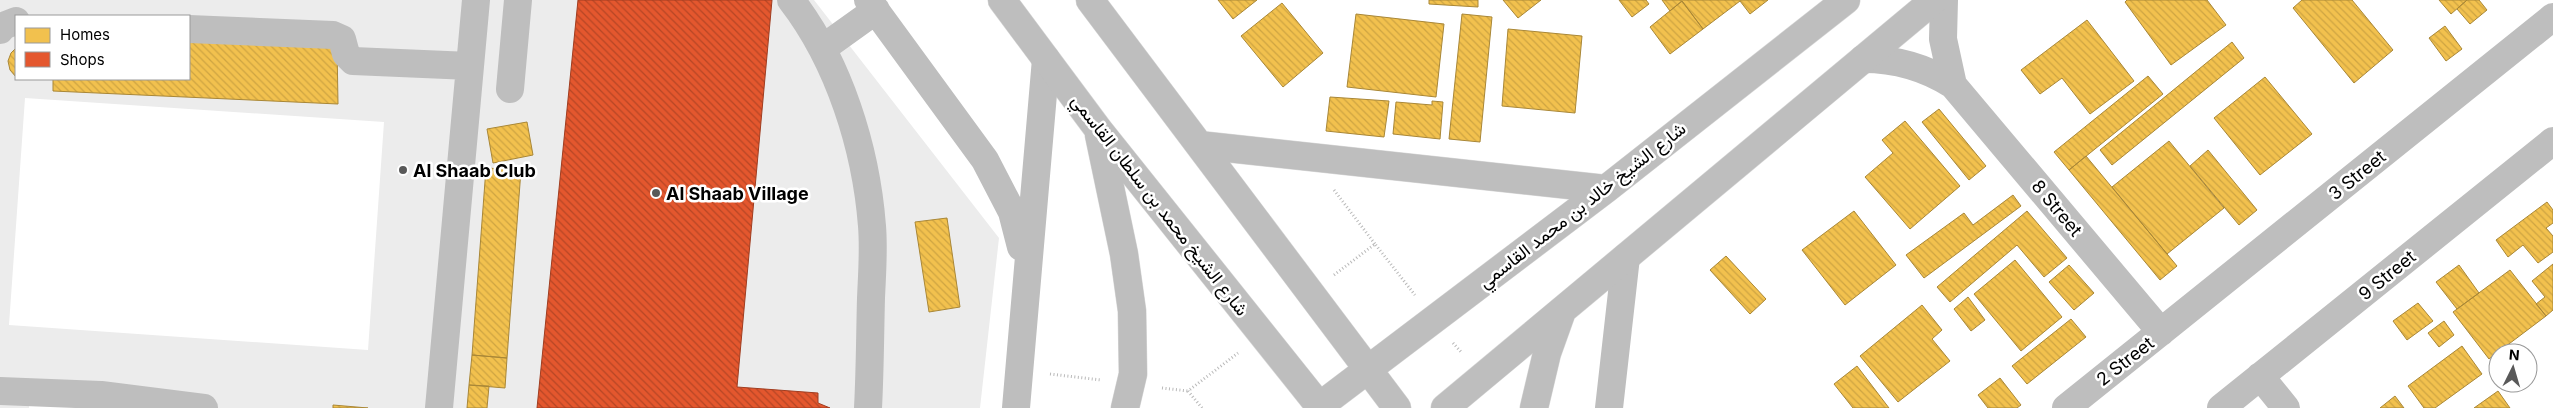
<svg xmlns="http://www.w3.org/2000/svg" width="2553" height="408" viewBox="0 0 2553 408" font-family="Inter,Vazirmatn,sans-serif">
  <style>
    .green { fill: #ececec; fill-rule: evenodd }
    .homes { fill: url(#homes-back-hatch); stroke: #a98737 }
    .shops { fill: url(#shops-back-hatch); stroke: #a03d20 }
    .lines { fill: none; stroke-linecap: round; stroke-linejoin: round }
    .major-casing { stroke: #dbdbdb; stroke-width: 29 }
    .path { stroke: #b9b9b9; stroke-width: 3; stroke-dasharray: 1 2.5; stroke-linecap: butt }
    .minor { stroke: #bebebe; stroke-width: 28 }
    .major { stroke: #bebebe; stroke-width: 28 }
    .poi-dot { fill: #595959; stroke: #fff; stroke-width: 2 }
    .labels { text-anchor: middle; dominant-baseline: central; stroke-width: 5; stroke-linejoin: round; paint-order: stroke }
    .poi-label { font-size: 18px; font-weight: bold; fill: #000; stroke: #fff; text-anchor: start }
    .street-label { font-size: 18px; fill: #000; stroke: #fff }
  </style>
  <defs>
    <pattern id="homes-back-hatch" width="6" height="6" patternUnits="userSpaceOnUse" patternTransform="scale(1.25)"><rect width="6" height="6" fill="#f2c14e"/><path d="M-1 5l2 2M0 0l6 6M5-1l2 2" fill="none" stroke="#cea442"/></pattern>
    <pattern id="shops-back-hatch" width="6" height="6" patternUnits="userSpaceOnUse" patternTransform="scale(1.25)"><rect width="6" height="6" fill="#e4572e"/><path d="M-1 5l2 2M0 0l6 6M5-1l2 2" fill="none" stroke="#b64625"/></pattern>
  </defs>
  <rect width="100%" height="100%" fill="#fff"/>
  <!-- green -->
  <path class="green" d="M 0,0 L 814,0 L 999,238 L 980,408 L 148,408 L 30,384 L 29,408 L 0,408 ZM 16,16 L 189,16 L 189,79 L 16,79 ZM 25,98 L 384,122 L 368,350 L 9,325 Z"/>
  <!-- homes -->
  <path class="homes" d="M 1218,0 L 1257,0 L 1233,19 Z
    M 1429,0 L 1478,0 L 1478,7 L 1429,4 Z
    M 1503,0 L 1541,0 L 1518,18 Z
    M 1619,0 L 1646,0 L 1649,4 L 1632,17 Z
    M 1662,0 L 1768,0 L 1750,14 L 1740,1 L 1703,29 L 1682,1 L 1670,11 Z
    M 2127,0 L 2207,0 L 2226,25 L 2171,65 L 2125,2 Z
    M 2302,0 L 2352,0 L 2393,50 L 2354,83 L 2293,8 Z
    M 2439,0 L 2467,0 L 2451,14 Z
    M 2467,0 L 2479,0 L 2487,10 L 2470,24 L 2457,9 Z
    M 1682,1 L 1703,29 L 1670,54 L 1650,27 Z
    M 1282,3 L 1323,53 L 1283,87 L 1241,36 Z
    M 1356,14 L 1444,24 L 1436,97 L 1347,87 Z
    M 1462,14 L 1492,17 L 1480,142 L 1449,139 Z
    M 2087,20 L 2134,81 L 2090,114 L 2062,78 L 2040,94 L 2021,70 Z
    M 2445,26 L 2462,49 L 2446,61 L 2429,38 Z
    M 1508,29 L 1582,36 L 1575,113 L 1502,106 Z
    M 189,40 L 337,45 L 338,104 L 53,91 L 53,79 L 189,79 Z
    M 2232,42 L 2244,58 L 2112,165 L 2100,150 Z
    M 16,48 L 16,77 L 10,70 L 8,61 L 11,53 Z
    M 2148,76 L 2163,94 L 2069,170 L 2054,152 Z
    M 2265,77 L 2312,134 L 2260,175 L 2214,118 Z
    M 1330,97 L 1389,101 L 1384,137 L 1326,131 Z
    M 1432,101 L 1443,102 L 1440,139 L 1393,134 L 1396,102 L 1432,105 Z
    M 1939,109 L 1986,166 L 1969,180 L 1922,122 Z
    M 1905,121 L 1960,186 L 1910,229 L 1865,177 L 1893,153 L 1882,140 Z
    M 527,122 L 533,155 L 493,163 L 487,129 Z
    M 2169,141 L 2224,208 L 2167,254 L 2112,187 Z
    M 2208,150 L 2257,210 L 2239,225 L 2190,166 Z
    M 2086,156 L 2177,266 L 2160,280 L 2069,170 Z
    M 486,168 L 521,170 L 507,358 L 472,355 Z
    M 2013,195 L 2021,206 L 1924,278 L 1906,255 L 1964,213 L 1973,225 Z
    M 2547,202 L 2553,210 L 2553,223 L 2546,228 L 2553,236 L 2553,252 L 2538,263 L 2523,245 L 2508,257 L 2496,240 Z
    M 1854,211 L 1896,265 L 1845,305 L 1802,250 Z
    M 2027,211 L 2067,258 L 2044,277 L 2017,245 L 1950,302 L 1937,287 Z
    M 947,218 L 960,307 L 929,312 L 915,222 Z
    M 1726,256 L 1766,299 L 1750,314 L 1710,270 Z
    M 2015,260 L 2062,317 L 2021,351 L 1974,294 Z
    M 2553,264 L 2553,310 L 2546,316 L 2536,304 L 2545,297 L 2532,281 Z
    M 2069,265 L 2094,293 L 2074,310 L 2049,282 Z
    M 2459,265 L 2479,293 L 2457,309 L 2436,282 Z
    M 2510,270 L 2546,316 L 2489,359 L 2453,312 Z
    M 1968,297 L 1985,320 L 1971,331 L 1954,309 Z
    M 2418,303 L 2433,321 L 2407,340 L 2393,321 Z
    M 1922,305 L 1942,330 L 1932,339 L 1950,361 L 1898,402 L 1860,356 Z
    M 2071,319 L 2086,337 L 2027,384 L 2012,366 Z
    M 2444,321 L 2454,335 L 2439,347 L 2428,333 Z
    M 2462,346 L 2482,374 L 2435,408 L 2424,408 L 2408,386 Z
    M 472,355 L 507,358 L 505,388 L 469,385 Z
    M 1857,366 L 1889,408 L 1853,408 L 1834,384 Z
    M 2000,378 L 2021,405 L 2017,408 L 1988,408 L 1978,395 Z
    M 469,385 L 489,386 L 487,408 L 467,408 Z
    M 2498,391 L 2510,408 L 2474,408 Z
    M 2395,396 L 2404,408 L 2380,408 Z
    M 333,405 L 368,408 L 333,408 Z"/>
  <!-- shops -->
  <path class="shops" d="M 578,0 L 772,0 L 737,387 L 818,393 L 818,403 L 830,408 L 537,408 Z"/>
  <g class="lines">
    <!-- major casing -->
    <g class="major-casing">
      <path id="major" d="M 1002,0 L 1098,129 L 1321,408
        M 1090,0 L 1397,408
        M 1099,135 L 1124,254 L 1132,311 L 1133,374 L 1125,408
        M 1199,145 L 1606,189
        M 1317,408 L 1606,189 L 1846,0
        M 1445,408 L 1934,0
        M 1534,408 L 1547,353 L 1562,311"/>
    </g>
    <!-- path -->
    <path class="path" d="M 1334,190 L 1375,244
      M 1334,275 L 1375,244 L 1415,295
      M 1453,343 L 1462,353
      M 1050,374 L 1101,380
      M 1162,388 L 1188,391
      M 1202,408 L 1188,391 L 1238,353"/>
    <!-- minor -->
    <path class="minor" d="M 791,0 C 839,62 866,148 872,226 C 874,250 872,274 871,298 C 870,335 870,371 868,408
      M 868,0 L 985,160 L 1012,212 L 1021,247
      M 1944,0 L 1943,39 L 1953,85
      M 189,29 L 333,35 L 342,39 L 346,54 L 353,61 L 470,66
      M 0,30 L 3,26 L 16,21
      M 823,48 L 876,10
      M 1863,59 C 1897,59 1925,67 1953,85 L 2161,332
      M 510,89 L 518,0
      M 2260,376 L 2286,408
      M 0,391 L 101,395 L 204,408
      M 439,408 L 476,0
      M 1016,408 L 1046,59
      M 1609,408 L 1626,257
      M 2066,408 L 2553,17
      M 2221,408 L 2553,141"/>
    <!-- major -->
    <use href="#major" class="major"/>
  </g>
  <!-- markers -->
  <g class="poi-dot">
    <circle cx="403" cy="170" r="5"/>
    <circle cx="656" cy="193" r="5"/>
  </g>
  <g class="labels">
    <!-- poi labels -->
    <g class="poi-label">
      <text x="413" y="170">Al Shaab Club</text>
      <text x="666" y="193">Al Shaab Village</text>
    </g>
    <!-- street labels -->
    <g class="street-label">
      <text transform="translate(2357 175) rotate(-39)">3 Street</text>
      <text transform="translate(1160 205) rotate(52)">شارع الشيخ محمد بن سلطان القاسمي</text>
      <text transform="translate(1582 205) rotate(-38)">شارع الشيخ خالد بن محمد القاسمي</text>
      <text transform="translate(2057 208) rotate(50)">8 Street</text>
      <text transform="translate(2387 275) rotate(-39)">9 Street</text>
      <text transform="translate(2125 361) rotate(-38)">2 Street</text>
    </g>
  </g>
  <!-- legend -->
  <rect x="15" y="15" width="175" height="65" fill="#ffffff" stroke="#999999"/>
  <rect x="25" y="28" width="25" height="15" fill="#f2c14e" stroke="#999999"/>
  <text x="60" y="40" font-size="15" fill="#000000">Homes</text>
  <rect x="25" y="52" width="25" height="15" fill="#e4572e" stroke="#999999"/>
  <text x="60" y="65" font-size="15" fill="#000000">Shops</text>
  <!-- north arrow -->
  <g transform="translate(2513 368) rotate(5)"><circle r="24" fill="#ffffff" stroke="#999999"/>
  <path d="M0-4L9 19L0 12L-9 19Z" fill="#595959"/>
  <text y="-8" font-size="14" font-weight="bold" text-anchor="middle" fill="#000000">N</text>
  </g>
</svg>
